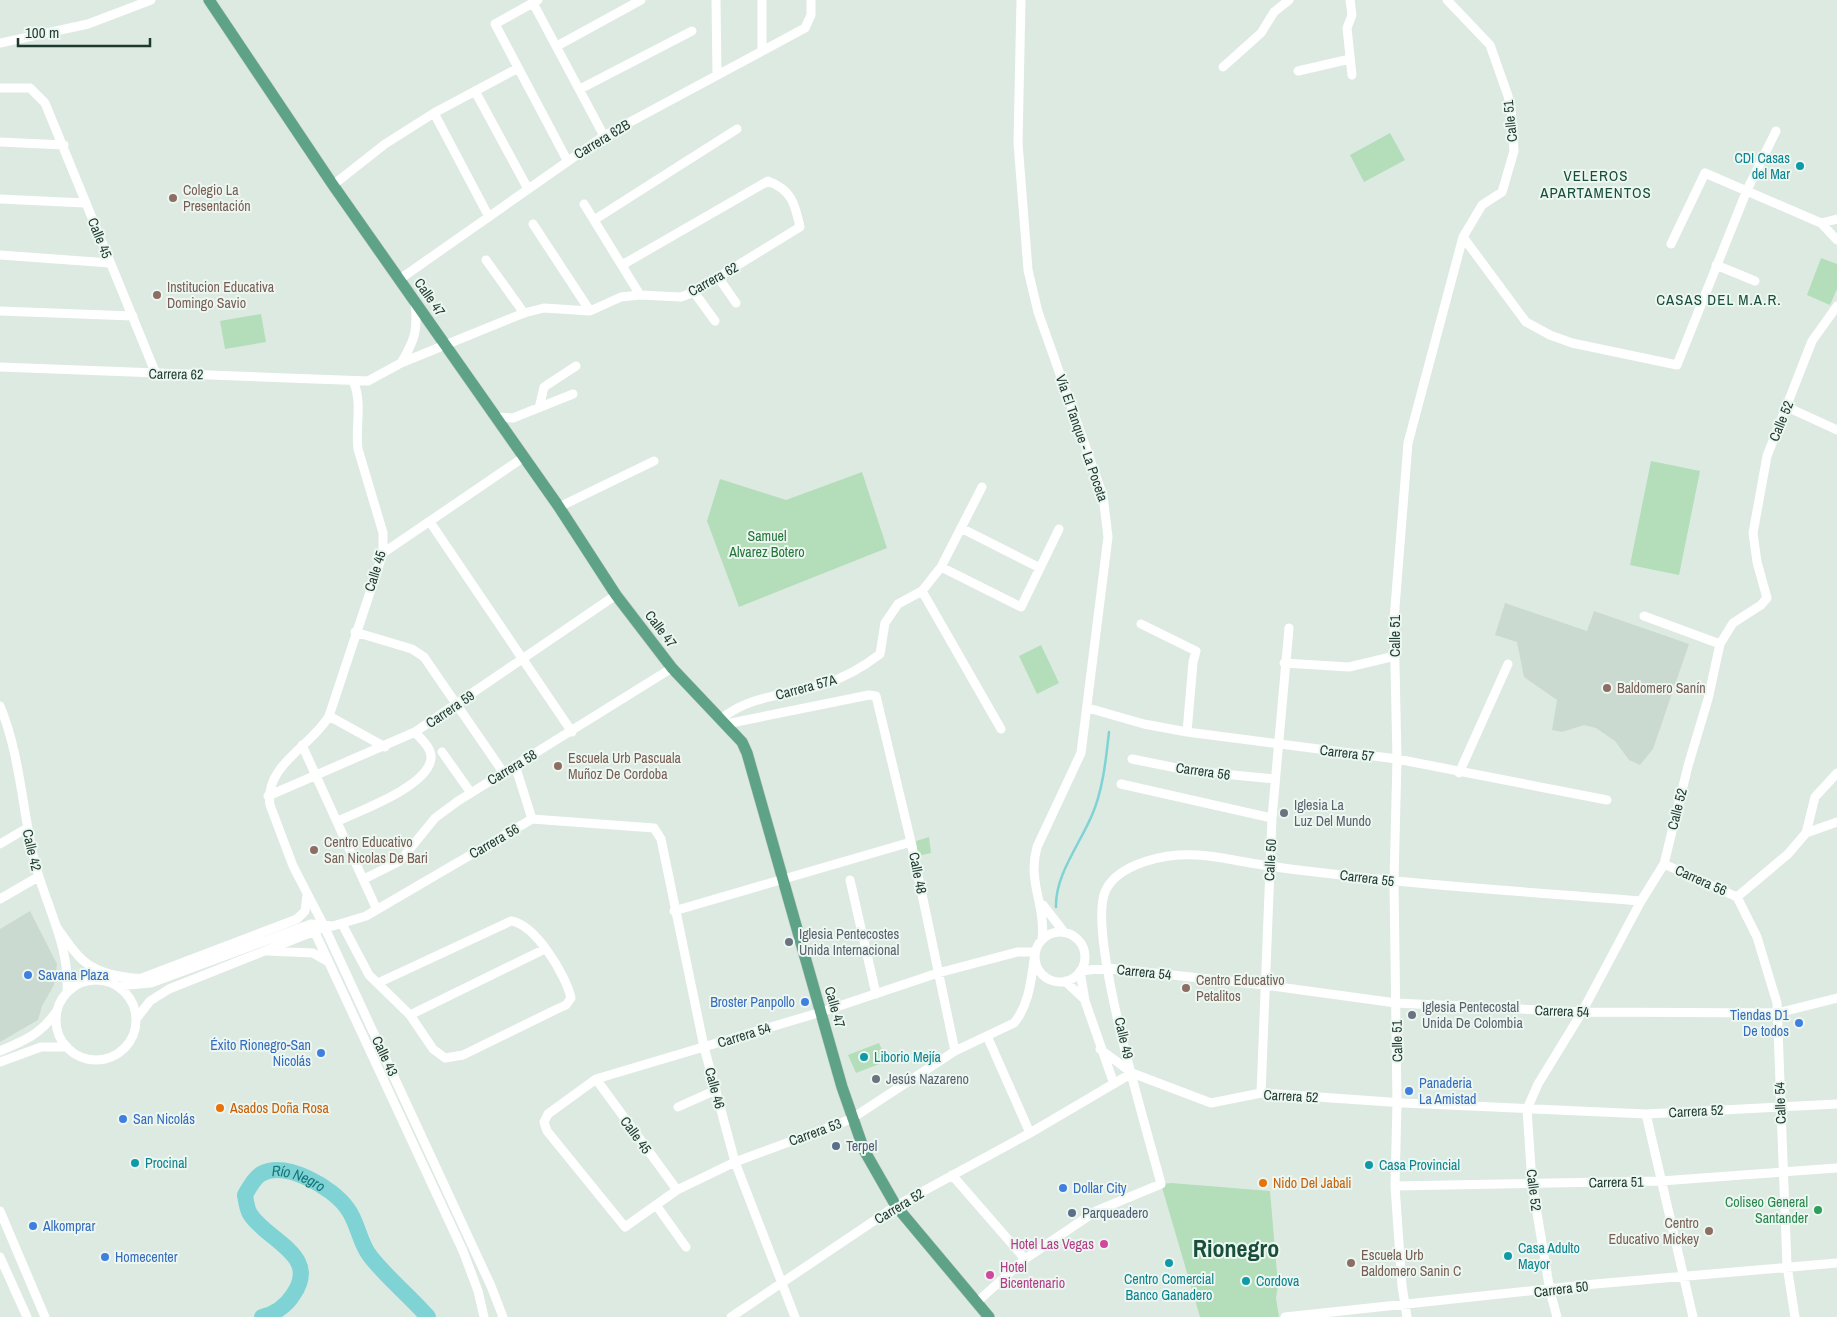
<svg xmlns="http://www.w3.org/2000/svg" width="1837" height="1317" viewBox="0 0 1837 1317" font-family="'Archivo Narrow',sans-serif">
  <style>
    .built { fill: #cbdad1 }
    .green { fill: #b3deb9 }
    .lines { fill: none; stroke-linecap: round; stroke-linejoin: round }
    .stream { stroke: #7fd3d5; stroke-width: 2.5 }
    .river { stroke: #7fd3d5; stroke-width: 16 }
    .major-casing { stroke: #c0c8c5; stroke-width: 12 }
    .minor { stroke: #fff; stroke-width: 9 }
    .major { stroke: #5ea388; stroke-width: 11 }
    .culture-dot { fill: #0f9aa8; stroke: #edf7f1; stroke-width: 2 }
    .education-dot { fill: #8d6e63; stroke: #edf7f1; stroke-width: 2 }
    .worship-dot { fill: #6b7280; stroke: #edf7f1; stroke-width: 2 }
    .shop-dot { fill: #3f7fe0; stroke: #edf7f1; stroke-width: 2 }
    .food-dot { fill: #e8710a; stroke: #edf7f1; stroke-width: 2 }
    .service-dot { fill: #5c6f8a; stroke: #edf7f1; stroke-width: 2 }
    .leisure-dot { fill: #2e9e5b; stroke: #edf7f1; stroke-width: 2 }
    .hotel-dot { fill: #d1479c; stroke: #edf7f1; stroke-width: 2 }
    .labels { text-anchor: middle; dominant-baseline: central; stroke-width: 4; stroke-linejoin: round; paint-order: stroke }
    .street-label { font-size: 14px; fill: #1e3a2f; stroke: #edf7f1 }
    .culture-label { font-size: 14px; fill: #0d838f; stroke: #edf7f1; text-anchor: start }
    .education-label { font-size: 14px; fill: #785e54; stroke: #edf7f1; text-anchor: start }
    .park-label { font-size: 14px; fill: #257439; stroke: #edf7f1 }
    .worship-label { font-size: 14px; fill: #5b616d; stroke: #edf7f1; text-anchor: start }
    .shop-label { font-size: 14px; fill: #366cbe; stroke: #edf7f1; text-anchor: start }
    .food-label { font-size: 14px; fill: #c56008; stroke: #edf7f1; text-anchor: start }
    .service-label { font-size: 14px; fill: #4e5e75; stroke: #edf7f1; text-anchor: start }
    .leisure-label { font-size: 14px; fill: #27864d; stroke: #edf7f1; text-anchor: end }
    .hotel-label { font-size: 14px; fill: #b23c85; stroke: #edf7f1; text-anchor: end }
    .neighbourhood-label { font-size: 15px; letter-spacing: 1px; fill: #184e3a; stroke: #edf7f1 }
    .water-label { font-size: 15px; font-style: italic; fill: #14777a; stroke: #edf7f1 }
    .town-label { font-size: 24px; font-weight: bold; fill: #184e3a; stroke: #edf7f1 }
  </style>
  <rect width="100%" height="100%" fill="#ddeae2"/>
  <!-- built -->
  <path class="built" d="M 1505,603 L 1587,631 L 1594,611 L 1689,644 L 1653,749 L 1640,765 L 1629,760 L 1615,741 L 1596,728 L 1584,725 L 1562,732 L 1552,730 L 1557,700 L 1524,677 L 1517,642 L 1495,635 Z
    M 30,911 L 57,964 L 54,985 L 42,1006 L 38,1020 L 0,1042 L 0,929 Z"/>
  <!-- green -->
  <path class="green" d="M 1390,133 L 1405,160 L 1364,182 L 1350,155 Z
    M 1821,258 L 1837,264 L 1837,289 L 1830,305 L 1807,295 Z
    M 261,314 L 266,342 L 225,349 L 220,321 Z
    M 1651,461 L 1700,471 L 1679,575 L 1630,565 Z
    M 862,472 L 887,548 L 739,607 L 707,521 L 720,479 L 786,500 Z
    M 1041,645 L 1059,683 L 1037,694 L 1019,656 Z
    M 929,837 L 931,853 L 918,856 L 916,841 Z
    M 879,1043 L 887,1061 L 856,1073 L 848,1055 Z
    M 1171,1183 L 1270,1191 L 1278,1285 L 1276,1298 L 1279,1317 L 1200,1317 L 1161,1184 Z"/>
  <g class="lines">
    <!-- stream -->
    <path class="stream" d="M 1056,907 C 1055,875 1080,844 1092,815 C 1103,790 1106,759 1109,732"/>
    <!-- river -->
    <path class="river" id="s1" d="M 262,1317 C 274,1314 286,1306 293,1295 C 321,1255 267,1241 250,1214 C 247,1209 246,1201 245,1195 C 249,1188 254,1178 261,1174 C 286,1160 333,1188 347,1208 C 358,1222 359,1242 370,1256 C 387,1278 410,1296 428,1317"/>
    <!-- major casing -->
    <g class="major-casing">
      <path id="major" d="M 209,0 L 333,185 L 559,507 L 616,595 L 672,668 L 742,742 L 747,753 L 842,1087 L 864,1150 L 896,1206 L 989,1317"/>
    </g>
    <!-- minor -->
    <path class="minor" d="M 538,0 L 495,24 L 567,160
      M 716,0 L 717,75
      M 1021,0 L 1018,143 L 1028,270 L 1038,312 L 1103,496 L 1108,537 L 1081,753 L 1037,847 C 1027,883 1046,904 1042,940
      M 1350,0 L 1352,15 L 1347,28 L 1352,75
      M 533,3 L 604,136
      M 0,43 L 88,24 L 151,0
      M 557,46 L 641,0
      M 762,51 L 762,0
      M 1223,67 L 1261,33 L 1274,12 L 1289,0
      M 1298,71 L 1350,59
      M 0,88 L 30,88 L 45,103 L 156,374
      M 580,89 L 692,31
      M 475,91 L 528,189
      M 434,113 L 489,217
      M 0,142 L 64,145
      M 333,185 L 385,144 L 434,113 L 518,68
      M 0,199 L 85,203
      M 584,204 L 640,295
      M 594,220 L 737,129
      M 1821,223 L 1837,219
      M 533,224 L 590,311
      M 1463,237 L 1526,322 L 1550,335 L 1572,343 L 1677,365 L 1747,190 L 1776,131
      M 1671,244 L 1705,173 L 1821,223 L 1837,240
      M 0,255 L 110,263
      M 486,260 L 524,313
      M 1716,265 L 1755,281
      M 718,277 L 736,303
      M 400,279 L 604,136 L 805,28 L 811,15 L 811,0
      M 694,292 L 715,321
      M 0,311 L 133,316
      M 401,363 C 415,340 418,330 415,303
      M 0,367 L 368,381 L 401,363 L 524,313 L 544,308 L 590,311 L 621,297 L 640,295 L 681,297 L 694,292 L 800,227 C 795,204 792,190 768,181 L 622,265
      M 353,381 C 363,402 355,427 358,449 L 383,533 L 383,553 L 329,716 C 312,746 264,765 270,805 L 293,866 L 324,926 L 427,1148 L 491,1286 L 503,1317
      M 1787,407 L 1837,430
      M 539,408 L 544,387 L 576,366
      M 495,417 L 513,418 L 573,394
      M 559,507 L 654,461
      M 430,522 L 572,732
      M 961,528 L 1040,568
      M 383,553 L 524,457
      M 941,567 L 1021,607 L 1059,529
      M 922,591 L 1001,729
      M 1644,616 L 1720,644
      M 1141,624 L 1196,651 L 1193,662 L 1187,732
      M 355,632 L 412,649 L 424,657 L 503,772
      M 1284,663 L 1349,667 L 1395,656
      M 0,706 C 20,754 22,808 34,859 C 45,905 70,944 67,992
      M 1088,708 L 1144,724 L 1187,732 L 1397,759 L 1607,800
      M 329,716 L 385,747
      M 721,719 C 750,695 788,695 822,685 C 844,678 862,668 880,654 L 885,623 L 898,604 L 922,591 L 941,567 L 982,487
      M 726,724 L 869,695 L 876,696 L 911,842 L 955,1051
      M 302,745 L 377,910
      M 442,752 L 471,793
      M 1132,759 L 1192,771 L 1274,779
      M 515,765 L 532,819
      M 1459,773 L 1508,664
      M 1121,784 L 1272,818
      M 268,796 L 415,732 L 616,595
      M 338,821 C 361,810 429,786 431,758 C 432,748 421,739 415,732
      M 1806,833 L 1815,797 L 1837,773
      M 0,844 L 27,828
      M 1664,864 L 1737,897
      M 364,879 L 400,861 L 435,818 L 458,801 L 672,668
      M 850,880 L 876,994
      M 1737,897 L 1757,937 L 1777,1003 L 1787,1266 L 1795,1317
      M 1737,897 L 1788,854 L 1806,833 L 1837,822
      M 0,899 L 38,877
      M 1043,905 L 1064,932
      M 674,911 L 911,842
      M 311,924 L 463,1251 L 478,1291 L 484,1317
      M 342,924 L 369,975 L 410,1015 L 433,1049 L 445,1058 L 463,1055 L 557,1009 L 566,1005 L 571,998 C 566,975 535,924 511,921 L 378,983
      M 58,929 C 75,953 83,968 114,975 C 123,977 132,979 142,978 L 297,919 L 305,911 L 307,895
      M1035 957a25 25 0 1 1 50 0a25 25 0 1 1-50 0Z
      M 268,951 L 313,953 L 327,961
      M 1035,954 C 1031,978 1030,1004 1014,1023 L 955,1051 L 851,1119 L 735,1162 L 677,1190 L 625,1227 L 547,1131 L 544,1122 L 548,1114 L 596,1079 L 818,1013 L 938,973 L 1017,952 L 1035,952
      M56 1020a40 40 0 1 1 80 0a40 40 0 1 1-80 0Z
      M 1065,981 L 1083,998
      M 117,986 L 151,983 L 311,924 L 333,926 L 366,916 L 532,819 L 654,828 L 661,839 L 704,1047 L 735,1162 L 795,1317
      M 410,1015 L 545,949
      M 136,1019 L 150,1001 L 169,989 L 320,929
      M 987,1036 L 1030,1133
      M 1100,1049 L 1132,1073 L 1211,1103 L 1261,1093 L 1404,1103 L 1646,1114 L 1837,1104
      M 0,1051 C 24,1041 41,1034 56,1012
      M 0,1062 L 41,1047 L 67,1047
      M 596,1079 L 677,1190
      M 1114,1084 L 1085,1001 L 1080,971 L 1108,968 L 1264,985 L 1396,1003 L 1582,1012 L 1778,1013 L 1837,998
      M 1261,1093 L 1272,818 L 1289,628
      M 678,1107 L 716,1090
      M 1646,1114 L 1693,1317
      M 952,1175 L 1025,1259
      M 1395,1186 L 1661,1181 L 1837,1168
      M 656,1205 L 686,1247
      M 0,1211 L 45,1317
      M 0,1257 L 27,1317
      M 977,1302 L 1025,1259 L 1096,1211 L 1161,1184 C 1147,1129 1087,936 1105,892 C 1115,867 1154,857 1178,855 C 1206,853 1235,861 1263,865 C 1291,870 1319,872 1347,876 C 1445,887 1543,893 1641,901
      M 731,1317 L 896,1206 L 1030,1133 L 1132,1073
      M 1285,1317 L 1595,1284 L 1837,1263
      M 1407,1317 L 1402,1286 L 1395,1186 L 1397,1103 L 1394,881 L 1397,759 L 1394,620 L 1408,443 L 1463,237 L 1482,205 L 1502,192 L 1514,151 L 1511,107 L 1508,96 L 1490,45 L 1447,0
      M 1557,1317 L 1550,1291 L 1532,1183 L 1527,1109 L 1538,1084 L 1582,1012 L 1641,901 L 1664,864 L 1688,766 L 1708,699 L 1720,644 L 1733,623 L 1761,605 L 1767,598 L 1757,562 L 1753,533 L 1767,456 L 1812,341 L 1837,306"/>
    <!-- major -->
    <use href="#major" class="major"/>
  </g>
  <!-- markers -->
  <g class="culture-dot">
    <circle cx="1800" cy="166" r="5"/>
    <circle cx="864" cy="1057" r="5"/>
    <circle cx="135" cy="1163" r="5"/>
    <circle cx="1369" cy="1165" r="5"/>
    <circle cx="1508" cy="1256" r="5"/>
    <circle cx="1169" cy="1263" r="5"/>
    <circle cx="1246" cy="1281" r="5"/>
  </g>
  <g class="education-dot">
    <circle cx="173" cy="198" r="5"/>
    <circle cx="157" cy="295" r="5"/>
    <circle cx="1607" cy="688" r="5"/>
    <circle cx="558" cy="766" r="5"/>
    <circle cx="314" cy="850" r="5"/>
    <circle cx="1186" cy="988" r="5"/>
    <circle cx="1709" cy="1231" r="5"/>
    <circle cx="1351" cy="1263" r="5"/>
  </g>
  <g class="worship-dot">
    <circle cx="1284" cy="813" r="5"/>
    <circle cx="789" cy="942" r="5"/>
    <circle cx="1412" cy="1015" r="5"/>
    <circle cx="876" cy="1079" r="5"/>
  </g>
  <g class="shop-dot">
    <circle cx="28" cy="975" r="5"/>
    <circle cx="805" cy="1002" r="5"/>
    <circle cx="1799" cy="1023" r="5"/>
    <circle cx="321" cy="1053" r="5"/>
    <circle cx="1409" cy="1091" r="5"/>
    <circle cx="123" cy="1119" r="5"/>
    <circle cx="1063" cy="1188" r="5"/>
    <circle cx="33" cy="1226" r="5"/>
    <circle cx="105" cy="1257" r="5"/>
  </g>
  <g class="food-dot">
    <circle cx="220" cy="1108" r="5"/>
    <circle cx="1263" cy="1183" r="5"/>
  </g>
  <g class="service-dot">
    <circle cx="836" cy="1146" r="5"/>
    <circle cx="1072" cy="1213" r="5"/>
  </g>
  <circle class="leisure-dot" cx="1818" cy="1210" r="5"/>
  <g class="hotel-dot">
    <circle cx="1104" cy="1244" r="5"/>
    <circle cx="990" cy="1275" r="5"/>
  </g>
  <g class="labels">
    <!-- street labels -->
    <g class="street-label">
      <text transform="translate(1510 121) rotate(-96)">Calle 51</text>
      <text transform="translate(602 139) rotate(-31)">Carrera 62B</text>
      <text transform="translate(100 238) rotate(68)">Calle 45</text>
      <text transform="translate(713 279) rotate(-29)">Carrera 62</text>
      <text transform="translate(430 297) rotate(55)">Calle 47</text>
      <text transform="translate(176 374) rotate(1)">Carrera 62</text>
      <text transform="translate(1781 421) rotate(-68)">Calle 52</text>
      <text transform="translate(1082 438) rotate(71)">Vía El Tanque - La Poceta</text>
      <text transform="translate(375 571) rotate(-73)">Calle 45</text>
      <text transform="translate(661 629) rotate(53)">Calle 47</text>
      <text transform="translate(1395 636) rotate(-90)">Calle 51</text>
      <text transform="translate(806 687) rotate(-15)">Carrera 57A</text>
      <text transform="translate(450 709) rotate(-34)">Carrera 59</text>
      <text transform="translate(1347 753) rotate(7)">Carrera 57</text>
      <text transform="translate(512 767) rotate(-31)">Carrera 58</text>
      <text transform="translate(1203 771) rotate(8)">Carrera 56</text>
      <text transform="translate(1677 809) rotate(-76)">Calle 52</text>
      <text transform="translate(494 841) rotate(-30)">Carrera 56</text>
      <text transform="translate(32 850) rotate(77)">Calle 42</text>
      <text transform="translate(1270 860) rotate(-87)">Calle 50</text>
      <text transform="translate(918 873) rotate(79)">Calle 48</text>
      <text transform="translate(1367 878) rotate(7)">Carrera 55</text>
      <text transform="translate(1701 880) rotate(24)">Carrera 56</text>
      <text transform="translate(1144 972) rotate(6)">Carrera 54</text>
      <text transform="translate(835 1007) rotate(74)">Calle 47</text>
      <text transform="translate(1562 1011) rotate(2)">Carrera 54</text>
      <text transform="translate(744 1035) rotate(-17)">Carrera 54</text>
      <text transform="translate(1124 1038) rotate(77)">Calle 49</text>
      <text transform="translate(1397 1041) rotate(-91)">Calle 51</text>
      <text transform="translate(385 1056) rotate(65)">Calle 43</text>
      <text transform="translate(715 1088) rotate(75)">Calle 46</text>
      <text transform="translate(1291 1096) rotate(3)">Carrera 52</text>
      <text transform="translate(1780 1103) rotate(-92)">Calle 54</text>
      <text transform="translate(1696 1111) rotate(-3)">Carrera 52</text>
      <text transform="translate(815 1132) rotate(-20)">Carrera 53</text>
      <text transform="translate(636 1135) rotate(54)">Calle 45</text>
      <text transform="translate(1616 1182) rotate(-1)">Carrera 51</text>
      <text transform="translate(1534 1190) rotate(83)">Calle 52</text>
      <text transform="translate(899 1206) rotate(-31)">Carrera 52</text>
      <text transform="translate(1561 1289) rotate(-7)">Carrera 50</text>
    </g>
    <!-- culture labels -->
    <g class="culture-label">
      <text x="1790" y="158" text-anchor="end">CDI Casas<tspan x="1790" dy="16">del Mar</tspan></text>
      <text x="874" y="1057">Liborio Mejía</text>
      <text x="145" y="1163">Procinal</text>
      <text x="1379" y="1165">Casa Provincial</text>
      <text x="1518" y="1248">Casa Adulto<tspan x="1518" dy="16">Mayor</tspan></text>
      <text x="1169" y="1279" text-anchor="middle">Centro Comercial<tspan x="1169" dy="16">Banco Ganadero</tspan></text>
      <text x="1256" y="1281">Cordova</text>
    </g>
    <!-- education labels -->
    <g class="education-label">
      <text x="183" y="190">Colegio La<tspan x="183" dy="16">Presentación</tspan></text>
      <text x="167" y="287">Institucion Educativa<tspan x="167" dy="16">Domingo Savio</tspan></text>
      <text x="1617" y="688">Baldomero Sanín</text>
      <text x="568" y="758">Escuela Urb Pascuala<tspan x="568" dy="16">Muñoz De Cordoba</tspan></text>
      <text x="324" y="842">Centro Educativo<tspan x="324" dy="16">San Nicolas De Bari</tspan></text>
      <text x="1196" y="980">Centro Educativo<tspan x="1196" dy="16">Petalitos</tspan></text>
      <text x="1699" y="1223" text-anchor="end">Centro<tspan x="1699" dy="16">Educativo Mickey</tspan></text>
      <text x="1361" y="1255">Escuela Urb<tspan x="1361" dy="16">Baldomero Sanin C</tspan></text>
    </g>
    <!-- park labels -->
    <g class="park-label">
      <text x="767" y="536">Samuel<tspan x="767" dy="16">Alvarez Botero</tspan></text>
    </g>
    <!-- worship labels -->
    <g class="worship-label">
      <text x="1294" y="805">Iglesia La<tspan x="1294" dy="16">Luz Del Mundo</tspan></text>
      <text x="799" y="934">Iglesia Pentecostes<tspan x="799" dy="16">Unida Internacional</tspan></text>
      <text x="1422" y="1007">Iglesia Pentecostal<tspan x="1422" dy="16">Unida De Colombia</tspan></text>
      <text x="886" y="1079">Jesús Nazareno</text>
    </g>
    <!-- shop labels -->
    <g class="shop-label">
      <text x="38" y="975">Savana Plaza</text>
      <text x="795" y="1002" text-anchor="end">Broster Panpollo</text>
      <text x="1789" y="1015" text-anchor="end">Tiendas D1<tspan x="1789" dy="16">De todos</tspan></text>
      <text x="311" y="1045" text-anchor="end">Éxito Rionegro-San<tspan x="311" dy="16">Nicolás</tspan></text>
      <text x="1419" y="1083">Panaderia<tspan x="1419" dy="16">La Amistad</tspan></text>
      <text x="133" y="1119">San Nicolás</text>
      <text x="1073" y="1188">Dollar City</text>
      <text x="43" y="1226">Alkomprar</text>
      <text x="115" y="1257">Homecenter</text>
    </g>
    <!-- food labels -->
    <g class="food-label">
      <text x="230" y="1108">Asados Doña Rosa</text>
      <text x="1273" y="1183">Nido Del Jabali</text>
    </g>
    <!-- service labels -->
    <g class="service-label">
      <text x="846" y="1146">Terpel</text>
      <text x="1082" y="1213">Parqueadero</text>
    </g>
    <!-- leisure labels -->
    <g class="leisure-label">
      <text x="1808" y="1202">Coliseo General<tspan x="1808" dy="16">Santander</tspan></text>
    </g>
    <!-- hotel labels -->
    <g class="hotel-label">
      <text x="1094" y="1244">Hotel Las Vegas</text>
      <text x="1000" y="1267" text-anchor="start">Hotel<tspan x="1000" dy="16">Bicentenario</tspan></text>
    </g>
    <!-- neighbourhood labels -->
    <g class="neighbourhood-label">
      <text x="1596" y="175">VELEROS<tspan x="1596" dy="17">APARTAMENTOS</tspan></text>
      <text x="1719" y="299">CASAS DEL M.A.R.</text>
    </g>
    <!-- water labels -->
    <g class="water-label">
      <text stroke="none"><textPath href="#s1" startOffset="228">Río Negro</textPath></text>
    </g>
    <!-- town labels -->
    <g class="town-label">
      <text x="1236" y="1248">Rionegro</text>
    </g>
  </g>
  <!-- scale -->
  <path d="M18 38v8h132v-8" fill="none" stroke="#1e3a2f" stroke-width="2.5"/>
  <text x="25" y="38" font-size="15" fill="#1e3a2f" stroke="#edf7f1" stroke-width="4" paint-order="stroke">100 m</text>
</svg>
